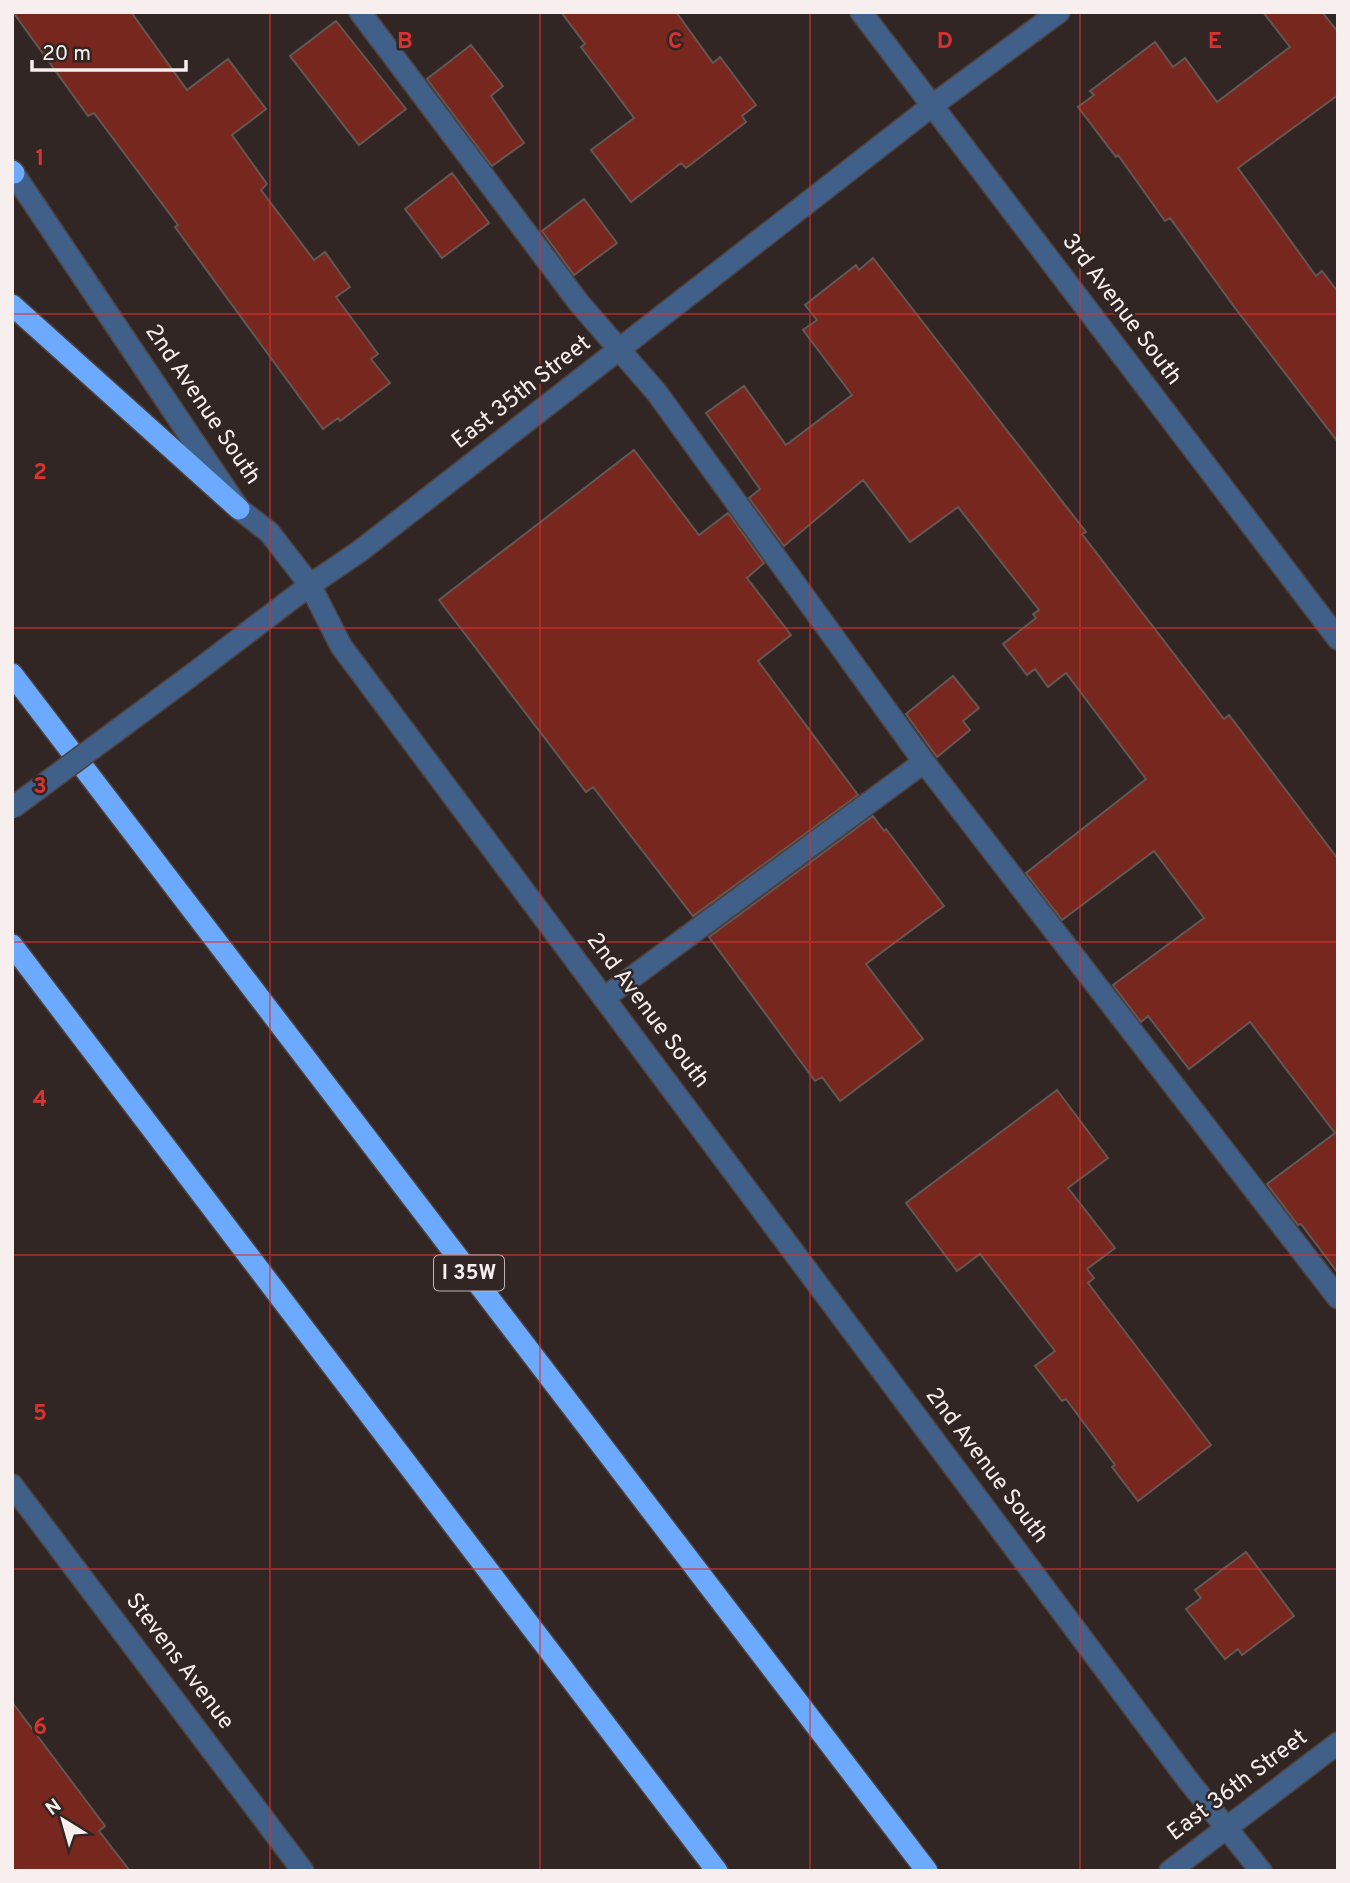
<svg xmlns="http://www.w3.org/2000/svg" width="1350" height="1883" viewBox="0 0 1350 1883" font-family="Overpass,sans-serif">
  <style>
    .building { fill: #77271d; stroke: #645654; stroke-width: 2 }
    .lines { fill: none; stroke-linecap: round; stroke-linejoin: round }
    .minor-casing { stroke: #4d423f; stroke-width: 24 }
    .highway-casing { stroke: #4d423f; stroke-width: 24 }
    .minor { stroke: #40608a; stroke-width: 21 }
    .highway { stroke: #6baafe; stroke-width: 21 }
    .minor-bridge-casing { stroke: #4d423f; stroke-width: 24; stroke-linecap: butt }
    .minor-bridge { stroke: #40608a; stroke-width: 21 }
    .grid { fill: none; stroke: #d83232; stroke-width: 2; stroke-opacity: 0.55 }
    .labels { text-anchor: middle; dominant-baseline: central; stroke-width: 5; stroke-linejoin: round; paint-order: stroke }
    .shield { fill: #312623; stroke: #bcb3b0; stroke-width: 2 }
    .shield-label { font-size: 21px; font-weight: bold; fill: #f7efed }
    .street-label { font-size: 23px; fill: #f7efed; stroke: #312623 }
    .grid-label { font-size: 23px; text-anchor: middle; font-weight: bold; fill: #d83232; stroke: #312623; stroke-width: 5; stroke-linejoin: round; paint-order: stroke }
  </style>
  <rect width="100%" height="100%" fill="#312623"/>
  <!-- building -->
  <path class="building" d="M 13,12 L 131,12 L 187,90 L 228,59 L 266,109 L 232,135 L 267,184 L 261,190 L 314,260 L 325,252 L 350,287 L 336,297 L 378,354 L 371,359 L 390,383 L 340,421 L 338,418 L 323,429 L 175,227 L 178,225 L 94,113 L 88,116 Z
    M 561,12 L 676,12 L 713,63 L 720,57 L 756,105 L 742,116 L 746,122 L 686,168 L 681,163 L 631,202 L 591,150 L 634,118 L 581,47 L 585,44 Z
    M 1263,12 L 1322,12 L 1338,32 L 1338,95 L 1238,168 L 1316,276 L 1322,271 L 1338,292 L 1338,442 L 1235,308 L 1170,218 L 1165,221 L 1118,155 L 1116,157 L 1078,107 L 1094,95 L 1090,91 L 1155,42 L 1173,67 L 1185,58 L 1217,102 L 1290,47 Z
    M 336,21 L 406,109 L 359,145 L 290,56 Z
    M 471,45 L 503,86 L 491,96 L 524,143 L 492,166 L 427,79 Z
    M 452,173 L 489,223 L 442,258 L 405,209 Z
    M 584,199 L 617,243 L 574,275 L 542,231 Z
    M 873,258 L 1086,532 L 1082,534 L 1224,719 L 1229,715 L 1338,859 L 1338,1273 L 1301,1224 L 1298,1225 L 1267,1184 L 1335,1133 L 1250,1022 L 1189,1069 L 1148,1016 L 1141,1022 L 1113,985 L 1204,918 L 1154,851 L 1062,920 L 1026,873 L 1146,779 L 1066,673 L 1048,687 L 1035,669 L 1027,675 L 1003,644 L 1036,618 L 1033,614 L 1039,610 L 958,507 L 910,542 L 863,480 L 784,546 L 749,498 L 760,489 L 706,413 L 744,386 L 786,445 L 852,395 L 803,330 L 817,320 L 805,305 L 856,265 L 859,270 Z
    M 634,450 L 699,535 L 728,513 L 764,563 L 747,578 L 791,635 L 758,661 L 858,795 L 693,916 L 593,787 L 586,792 L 439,600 Z
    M 953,676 L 979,708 L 963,721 L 970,730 L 937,757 L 906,714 Z
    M 873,816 L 884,831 L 886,829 L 944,906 L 866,964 L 923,1039 L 840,1101 L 822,1077 L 815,1081 L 709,937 Z
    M 1057,1090 L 1108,1158 L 1068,1188 L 1115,1248 L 1087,1269 L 1094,1278 L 1088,1283 L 1211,1445 L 1138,1501 L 1112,1467 L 1115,1465 L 1066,1399 L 1062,1401 L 1035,1366 L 1055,1351 L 980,1254 L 957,1271 L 906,1203 Z
    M 1246,1552 L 1294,1616 L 1242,1655 L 1238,1649 L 1225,1659 L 1186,1609 L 1201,1598 L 1195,1590 Z
    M 12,1702 L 105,1826 L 99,1831 L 130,1871 L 12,1871 Z"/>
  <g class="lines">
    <!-- minor casing -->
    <g class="minor-casing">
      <path id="minor" d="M 360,12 L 579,303 L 657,393 L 924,762 L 1338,1298
        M 861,12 L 1338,639
        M 12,171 L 239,509 L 269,532 L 310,585 L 341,646 L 1187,1779 L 1261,1871
        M 189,677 L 310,585 L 360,551 L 933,105 L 1059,12
        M 604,998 L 924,762
        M 12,1485 L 303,1871
        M 1170,1871 L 1338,1743"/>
    </g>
    <!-- highway casing -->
    <g class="highway-casing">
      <path id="highway" d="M 12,171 L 14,173
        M 12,305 L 239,509
        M 12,674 L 927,1871
        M 12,945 L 717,1871"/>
    </g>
    <!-- minor -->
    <use href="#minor" class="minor"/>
    <!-- highway -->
    <use href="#highway" class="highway"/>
    <!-- minor-bridge casing -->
    <g class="minor-bridge-casing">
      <path id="minor-bridge" d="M 12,808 L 189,677"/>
    </g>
    <!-- minor-bridge -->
    <use href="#minor-bridge" class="minor-bridge"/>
  </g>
  <!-- grid -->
  <path class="grid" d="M 270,12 L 270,1871M 540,12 L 540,1871M 810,12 L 810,1871M 1080,12 L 1080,1871M 12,314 L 1338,314M 12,628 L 1338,628M 12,942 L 1338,942M 12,1255 L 1338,1255M 12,1569 L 1338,1569"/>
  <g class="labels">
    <!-- shield labels -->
    <rect class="shield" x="434" y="1255.5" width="70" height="35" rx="5"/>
    <g class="shield-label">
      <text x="469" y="1273">I 35W</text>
    </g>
    <!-- street labels -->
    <g class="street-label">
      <text transform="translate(1121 310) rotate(53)">3rd Avenue South</text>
      <text transform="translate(522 393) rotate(-38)">East 35th Street</text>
      <text transform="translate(202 405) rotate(56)">2nd Avenue South</text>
      <text transform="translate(647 1011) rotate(53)">2nd Avenue South</text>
      <text transform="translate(986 1466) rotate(53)">2nd Avenue South</text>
      <text transform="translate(179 1662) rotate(53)">Stevens Avenue</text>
      <text transform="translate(1238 1786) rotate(-37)">East 36th Street</text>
    </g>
  </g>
  <g class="grid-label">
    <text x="405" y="48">B</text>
    <text x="675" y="48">C</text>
    <text x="945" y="48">D</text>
    <text x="1215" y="48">E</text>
    <text x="40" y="165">1</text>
    <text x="40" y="479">2</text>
    <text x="40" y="793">3</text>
    <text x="40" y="1106">4</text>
    <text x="40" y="1420">5</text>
    <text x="40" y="1734">6</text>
  </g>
  <!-- border -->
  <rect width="1350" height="1883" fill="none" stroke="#f7efed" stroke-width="28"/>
  <!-- north arrow -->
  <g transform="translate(63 1820) rotate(323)" stroke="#312623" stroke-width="5" paint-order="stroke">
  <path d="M0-5L12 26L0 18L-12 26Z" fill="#f7efed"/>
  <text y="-10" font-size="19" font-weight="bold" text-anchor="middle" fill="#f7efed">N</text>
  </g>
  <!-- scale -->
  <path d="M32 60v10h154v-10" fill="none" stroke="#f7efed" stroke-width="3.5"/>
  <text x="42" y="60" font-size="21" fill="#f7efed" stroke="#312623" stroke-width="5" paint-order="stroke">20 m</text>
</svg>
